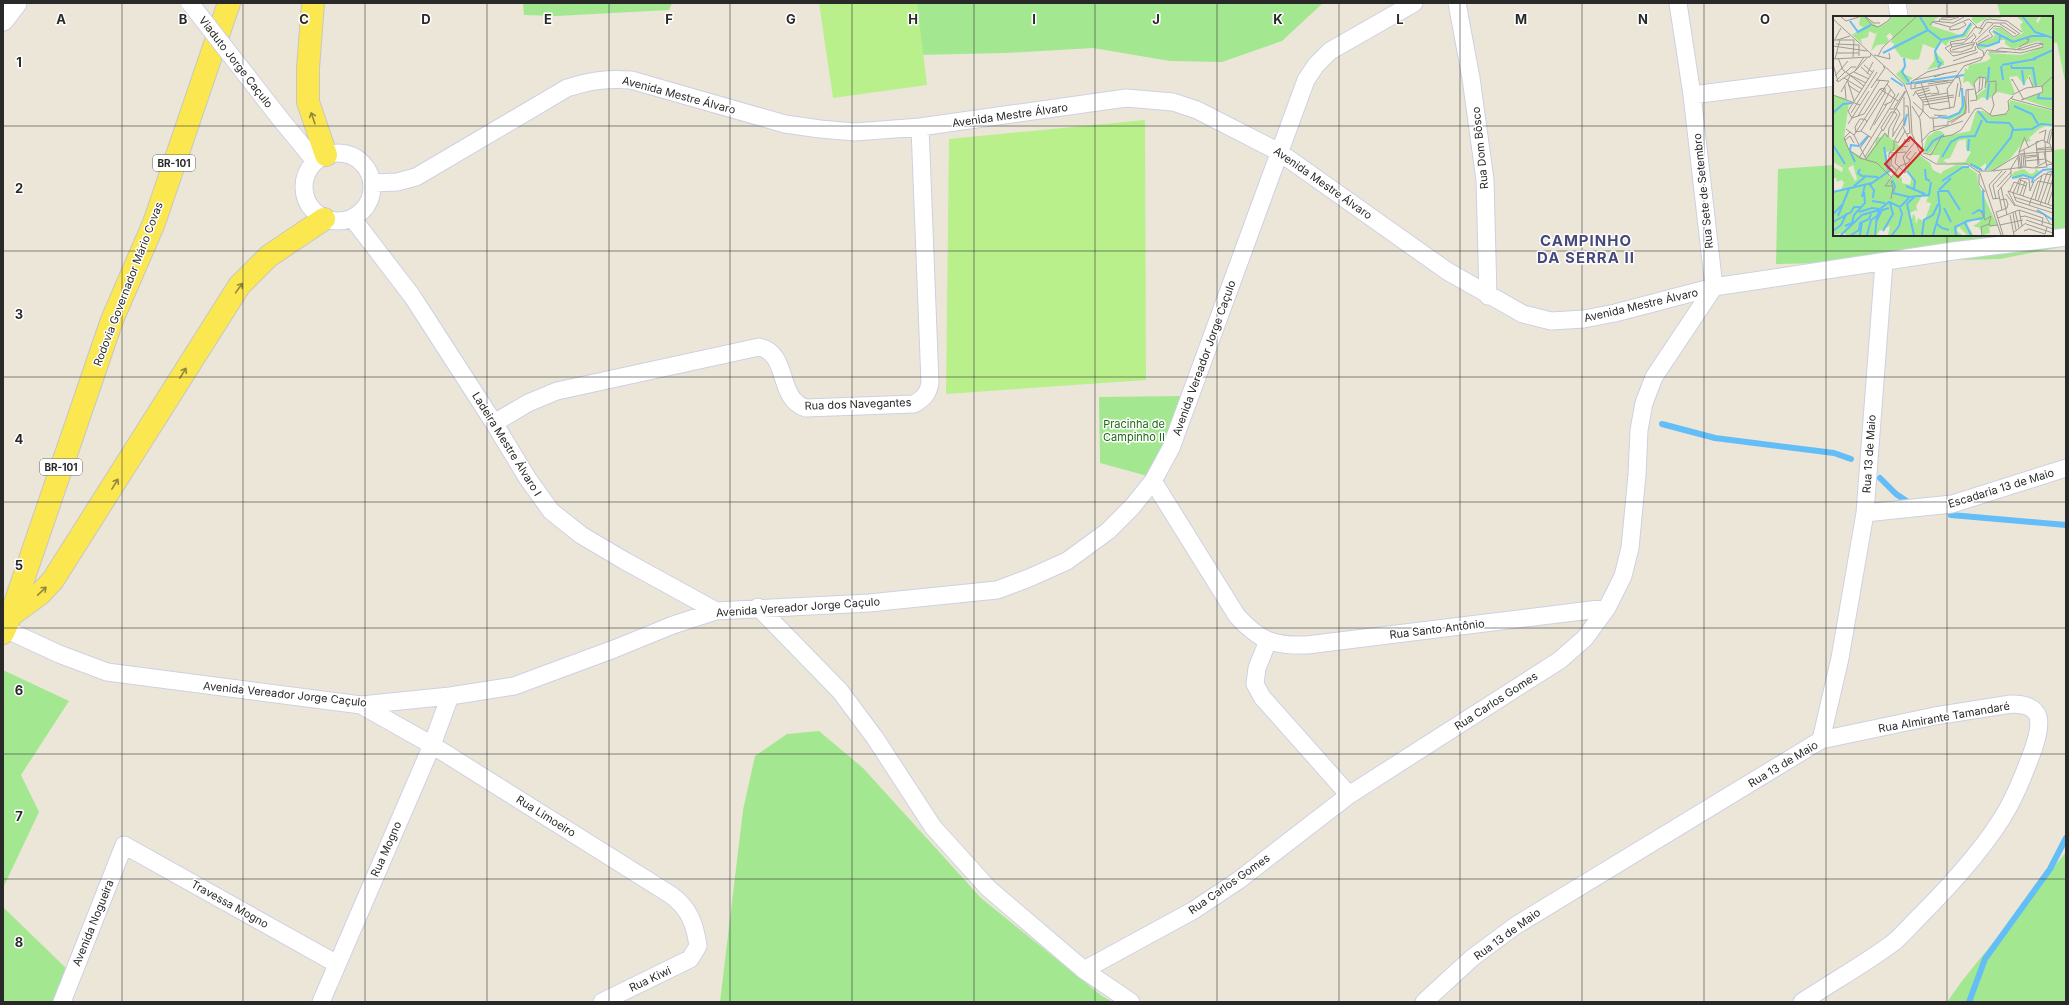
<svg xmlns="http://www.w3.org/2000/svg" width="2069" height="1005" viewBox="0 0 2069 1005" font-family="Inter,sans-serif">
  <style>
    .green { fill: #a3e891 }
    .pitch { fill: #b9f08b }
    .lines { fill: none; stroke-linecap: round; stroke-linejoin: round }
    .stream { stroke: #63bdf7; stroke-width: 6 }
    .minor-casing { stroke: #ced0e3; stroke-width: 19 }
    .tertiary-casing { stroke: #ced0e3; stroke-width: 23 }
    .primary-casing { stroke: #c7c7c7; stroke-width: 24 }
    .minor { stroke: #fff; stroke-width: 17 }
    .tertiary { stroke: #fff; stroke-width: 21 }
    .primary { stroke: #fbe850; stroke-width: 22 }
    .minor-bridge-casing { stroke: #ced0e3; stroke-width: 19; stroke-linecap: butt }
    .minor-bridge { stroke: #fff; stroke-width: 17 }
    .oneway { stroke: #92883c }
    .grid { fill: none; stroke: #292929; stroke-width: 1; stroke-opacity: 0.55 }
    .labels { text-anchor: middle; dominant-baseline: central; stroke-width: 3; stroke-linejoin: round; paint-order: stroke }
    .shield { fill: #fff; stroke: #696969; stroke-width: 1 }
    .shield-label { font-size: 10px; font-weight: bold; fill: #292929 }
    .street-label { font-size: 11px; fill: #292929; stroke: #fff }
    .park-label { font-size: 11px; fill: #1b6a14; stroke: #fff }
    .district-label { font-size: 15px; font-weight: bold; letter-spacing: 1px; fill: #46497c; stroke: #fff }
    .inset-river { fill: none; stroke: #63bdf7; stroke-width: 2 }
    .inset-road { fill: none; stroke: #9e9a93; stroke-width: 1 }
    .view { fill: #d62828; fill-opacity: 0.15; stroke: #d62828; stroke-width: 2 }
    .inset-edge { fill: none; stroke: #292929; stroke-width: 2 }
    .grid-label { font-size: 13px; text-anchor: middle; font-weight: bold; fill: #292929; stroke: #fff; stroke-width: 3; stroke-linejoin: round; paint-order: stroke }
  </style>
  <rect width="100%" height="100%" fill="#ece6d9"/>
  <!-- green -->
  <path class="green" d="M 523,3 L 672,3 L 669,10 L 557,16 L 524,15 Z
    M 910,3 L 1323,3 L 1282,41 L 1222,62 L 1170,61 L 1093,48 L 1006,53 L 917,55 Z
    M 1997,3 L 2066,3 L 2066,86 L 2057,43 L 2052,42 L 2052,17 L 2001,17 Z
    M 2066,149 L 2066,246 L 2000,259 L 1776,264 L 1778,169 L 1834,165 L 1834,235 L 2052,235 L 2052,150 Z
    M 1183,396 L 1151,477 L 1100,463 L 1099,397 Z
    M 3,670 L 69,701 L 21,775 L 39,812 L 3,888 Z
    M 819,731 L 863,768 L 981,898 L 1102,996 L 1113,1002 L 720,1002 L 743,810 L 755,756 L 787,734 Z
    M 2066,852 L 2066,1002 L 1947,1002 L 1962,981 Z
    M 3,907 L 69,971 L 54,1002 L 3,1002 Z"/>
  <!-- pitch -->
  <path class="pitch" d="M 819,3 L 917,3 L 927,85 L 833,98 Z
    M 1145,120 L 1146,380 L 946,394 L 949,139 Z"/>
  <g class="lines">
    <!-- stream -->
    <path class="stream" d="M 1662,424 L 1715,438 L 1834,453 L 1851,459
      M 1880,478 L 1896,494 L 1911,504
      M 1951,515 L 2066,525
      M 1969,1002 L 1985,959 L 2050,869 L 2066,838"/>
    <!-- minor casing -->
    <g class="minor-casing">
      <path id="minor" d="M 1457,3 L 1471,78 L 1485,180 L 1488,296
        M 1897,3 L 1899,17
        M 1692,95 L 1834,77
        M 282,121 L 315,161
        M304 187a34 34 0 1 1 68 0a34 34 0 1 1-68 0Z
        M 373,183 L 397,182 L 416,177 L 567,88 C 589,81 607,78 631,80 L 785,124 L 820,129 L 855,132 L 920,127 L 1126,98 L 1173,102 L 1197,110 L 1279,152 L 1447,271 L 1523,314 L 1551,321 L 1584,319 L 1615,313 L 1714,287 L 1953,251 L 2066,237
        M 353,219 L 412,296 L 494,423 L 528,479 L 551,511 L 581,535 L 625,561 L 716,611
        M 494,423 L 528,403 L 557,391 L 759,347 C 790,353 776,399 806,408 L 914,404 C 924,398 928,394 930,383 L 920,127
        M 1153,481 L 1237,616 C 1260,641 1273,646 1307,645 L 1607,608
        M 1865,513 L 1952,504 L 2066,468
        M 758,607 L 840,691 L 875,738 L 933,827 L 988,888 L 1084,970 L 1131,1002
        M 5,629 L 59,654 L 107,672 L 361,705 L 450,696 L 514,686 L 614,649 L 673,625 L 716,611 L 869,603 L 997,590 L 1029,578 L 1067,561 L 1108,531 L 1132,507 L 1153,481 L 1171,448 L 1306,80 L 1316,65 L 1330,51 L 1414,3
        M 1268,641 L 1257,668 L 1255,684 L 1262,697 L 1349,795
        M 361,705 L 432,745 L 671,895 C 689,908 695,924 698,946 L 690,959 L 602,1002
        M 1084,970 L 1194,910 L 1239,880 L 1349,795 L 1560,660 L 1585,638 L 1607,608 L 1623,576 L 1630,548 L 1637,475 L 1639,430 L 1644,403 L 1654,377 L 1714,287 L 1692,95 L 1678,3
        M 62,1002 L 124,845 L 337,964
        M 321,1002 L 432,745 L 450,696
        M 1424,1002 L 1472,958 L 1515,926 L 1821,740 L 1840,658 L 1865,513 L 1884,262
        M 1802,1002 C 1832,982 1865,964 1894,942 C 1902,935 1910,926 1917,919 C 1948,888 1987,846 2008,808 C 2018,790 2026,769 2033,750 C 2042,724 2045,704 2011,704 L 1935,716 L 1821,740"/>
    </g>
    <!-- tertiary casing -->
    <g class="tertiary-casing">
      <path id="tertiary" d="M 3,20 L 16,3"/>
    </g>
    <!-- primary casing -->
    <g class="primary-casing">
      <path id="primary" d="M 313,3 L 308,68 L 308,102 L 326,155
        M 11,615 L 40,594 L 53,580 L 239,286 L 269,256 L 324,219
        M 3,633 L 11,615 L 112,320 L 154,223 L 229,3"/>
    </g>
    <!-- minor -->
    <use href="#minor" class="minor"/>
    <!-- tertiary -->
    <use href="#tertiary" class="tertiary"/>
    <!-- primary -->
    <use href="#primary" class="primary"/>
    <!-- minor-bridge casing -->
    <g class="minor-bridge-casing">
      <path id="minor-bridge" d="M 190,3 L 282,121"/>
    </g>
    <!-- minor-bridge -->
    <use href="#minor-bridge" class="minor-bridge"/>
  </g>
  <!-- one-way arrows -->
  <defs><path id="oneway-shaft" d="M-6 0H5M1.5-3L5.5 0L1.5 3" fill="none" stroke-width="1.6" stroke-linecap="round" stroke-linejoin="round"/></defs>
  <g class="oneway">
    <use href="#oneway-shaft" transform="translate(313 118) rotate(-109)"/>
    <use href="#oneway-shaft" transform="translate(239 288) rotate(-54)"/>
    <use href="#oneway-shaft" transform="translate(183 373) rotate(-58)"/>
    <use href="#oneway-shaft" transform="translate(115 484) rotate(-58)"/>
    <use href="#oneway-shaft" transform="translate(42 591) rotate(-43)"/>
  </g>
  <!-- grid -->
  <path class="grid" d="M 122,3 L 122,1002M 243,3 L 243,1002M 365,3 L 365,1002M 487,3 L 487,1002M 609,3 L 609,1002M 730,3 L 730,1002M 852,3 L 852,1002M 974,3 L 974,1002M 1095,3 L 1095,1002M 1217,3 L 1217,1002M 1339,3 L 1339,1002M 1460,3 L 1460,1002M 1582,3 L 1582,1002M 1704,3 L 1704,1002M 1826,3 L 1826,1002M 1947,3 L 1947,17M 3,126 L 1834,126M 2052,126 L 2066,126M 1947,235 L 1947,1002M 3,251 L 2066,251M 3,377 L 2066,377M 3,502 L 2066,502M 3,628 L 2066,628M 3,754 L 2066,754M 3,879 L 2066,879"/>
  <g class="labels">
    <!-- shield labels -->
    <g class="shield">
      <rect x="153" y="155" width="42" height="16" rx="3"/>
      <rect x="40" y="459" width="42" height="16" rx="3"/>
    </g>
    <g class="shield-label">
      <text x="174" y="163">BR-101</text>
      <text x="61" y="467">BR-101</text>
    </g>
    <!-- street labels -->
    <g class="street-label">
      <text transform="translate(236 62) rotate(52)">Viaduto Jorge Caçulo</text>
      <text transform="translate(679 95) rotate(15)">Avenida Mestre Álvaro</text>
      <text transform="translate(1010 115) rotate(-8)">Avenida Mestre Álvaro</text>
      <text transform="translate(1480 148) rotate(-96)">Rua Dom Bôsco</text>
      <text transform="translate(1323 183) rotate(35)">Avenida Mestre Álvaro</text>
      <text transform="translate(1703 191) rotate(-96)">Rua Sete de Setembro</text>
      <text transform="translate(128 284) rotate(-69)">Rodovia Governador Mário Covas</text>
      <text transform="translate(1641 305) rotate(-13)">Avenida Mestre Álvaro</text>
      <text transform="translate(1204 358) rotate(-70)">Avenida Vereador Jorge Caçulo</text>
      <text transform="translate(858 404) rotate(-2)">Rua dos Navegantes</text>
      <text transform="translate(507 444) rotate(58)">Ladeira Mestre Álvaro I</text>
      <text transform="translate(1869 454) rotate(-86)">Rua 13 de Maio</text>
      <text transform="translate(2001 488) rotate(-17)">Escadaria 13 de Maio</text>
      <text transform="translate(798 607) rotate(-4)">Avenida Vereador Jorge Caçulo</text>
      <text transform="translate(1437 629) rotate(-7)">Rua Santo Antônio</text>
      <text transform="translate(285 694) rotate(6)">Avenida Vereador Jorge Caçulo</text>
      <text transform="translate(1496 701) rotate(-33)">Rua Carlos Gomes</text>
      <text transform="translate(1944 717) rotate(-10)">Rua Almirante Tamandaré</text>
      <text transform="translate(1783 764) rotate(-31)">Rua 13 de Maio</text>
      <text transform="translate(546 816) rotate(32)">Rua Limoeiro</text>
      <text transform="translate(386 849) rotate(-66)">Rua Mogno</text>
      <text transform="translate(1229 884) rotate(-35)">Rua Carlos Gomes</text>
      <text transform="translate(230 904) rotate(29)">Travessa Mogno</text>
      <text transform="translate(93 923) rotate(-68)">Avenida Nogueira</text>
      <text transform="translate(1507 934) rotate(-36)">Rua 13 de Maio</text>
      <text transform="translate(650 979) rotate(-25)">Rua Kiwi</text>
    </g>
    <!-- park labels -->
    <g class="park-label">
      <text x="1134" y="424">Pracinha de<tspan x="1134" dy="13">Campinho II</tspan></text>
    </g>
    <!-- district labels -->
    <g class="district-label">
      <text x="1586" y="240">CAMPINHO<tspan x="1586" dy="17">DA SERRA II</tspan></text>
    </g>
  </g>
  <!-- overview -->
  <g transform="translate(1833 16)">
    <rect width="220" height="220" fill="#ece6d9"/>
    <path d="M 27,1 L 32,1 L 45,11 L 55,6 L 59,1 L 106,1 L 99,5 L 99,10 L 127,19 L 134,15 L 137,7 L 140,8 L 133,21 L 116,25 L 113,30 L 108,26 L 103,33 L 90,28 L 86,43 L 81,44 L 68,41 L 60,30 L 61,27 L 58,27 L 60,21 L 57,17 L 53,20 L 56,24 L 53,28 L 44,29 L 38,35 L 44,16 L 42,18 L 36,15 L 35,21 L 28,23 L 29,28 L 19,19 L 30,11 L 26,9 ZM 140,1 L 168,1 L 168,2 L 154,2 L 143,8 L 138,3 ZM 184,1 L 206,1 L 203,5 L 205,7 L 208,1 L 220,1 L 219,93 L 190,83 L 211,76 L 208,69 L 200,71 L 197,58 L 191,69 L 184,60 L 176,61 L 182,77 L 178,79 L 165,76 L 155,83 L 149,81 L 145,84 L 143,80 L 153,72 L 153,62 L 147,61 L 141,67 L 141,72 L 135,65 L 130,67 L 132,52 L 135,54 L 136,49 L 154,45 L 158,42 L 154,37 L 188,39 L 212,30 L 205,25 L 180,33 L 172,28 L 172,24 L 166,24 L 167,18 L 172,21 L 172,20 L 159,12 L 168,12 L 181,22 L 190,17 L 187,9 L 190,6 ZM 159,15 L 166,19 L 165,27 L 150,33 L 144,31 L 145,27 L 160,22 L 162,19 ZM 101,35 L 111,45 L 111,49 L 94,54 L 101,45 ZM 70,52 L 71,58 L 80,62 L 72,68 L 63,58 ZM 129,74 L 133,91 L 131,97 L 115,105 L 114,101 L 125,97 L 128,93 ZM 0,79 L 11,82 L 16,86 L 11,122 L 15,133 L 32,143 L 42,129 L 43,122 L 49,121 L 52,117 L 71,134 L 53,136 L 57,164 L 65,154 L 63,159 L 69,162 L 69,167 L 77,169 L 79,160 L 73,155 L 74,149 L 86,139 L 97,147 L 100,154 L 108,158 L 110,155 L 123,149 L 133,150 L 144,157 L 145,167 L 164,209 L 156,211 L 157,217 L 150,219 L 147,212 L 140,210 L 148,205 L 143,203 L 134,207 L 140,219 L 134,219 L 125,210 L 124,215 L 129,219 L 55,219 L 57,210 L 46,215 L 44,219 L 14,219 L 11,217 L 1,219 L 0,175 L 8,174 L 11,167 L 9,164 L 4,166 L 3,162 L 0,162 L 0,151 L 9,156 L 10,152 L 0,146 ZM 20,149 L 24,163 L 22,165 L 15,152 ZM 89,180 L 95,181 L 93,186 L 98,187 L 93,201 L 90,205 L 85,202 L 83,208 L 82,200 L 80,198 L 79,203 L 77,197 L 83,194 L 85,196 L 83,190 ZM 177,84 L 220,95 L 220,111 L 213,110 L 206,113 L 196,122 L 198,125 L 193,126 L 192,124 L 177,143 L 160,155 L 153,153 L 153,147 L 144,154 L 138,149 L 104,147 L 107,139 L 96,139 L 108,121 L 137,115 L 143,95 L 150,95 L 159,100 L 175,97 ZM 133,123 L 133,133 L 138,136 L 132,146 L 114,147 L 110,144 L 117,142 L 125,125 ZM 103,115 L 108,115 L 112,119 L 107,121 L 100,135 L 94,138 L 90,135 L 94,121 ZM 191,153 L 197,158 L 201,157 L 203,153 L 207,156 L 200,164 L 193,159 L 183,163 L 178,161 L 181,156 Z" fill="#a3e891" fill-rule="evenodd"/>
    <path class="inset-river" d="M 87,1 L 95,14 L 108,24M 190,1 L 202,16 L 220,22M 17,5 L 25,16 L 38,9M 160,15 L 180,26 L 199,20 L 214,20M 108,24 L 130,19 L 138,7M 145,29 L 155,30 L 166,26 L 167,20M 50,37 L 95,14M 71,42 L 72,50 L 69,56 L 76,66M 200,43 L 220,34M 169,49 L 203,43M 178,49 L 179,52 L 200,52 L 203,70M 168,50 L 170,64M 105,52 L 108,47 L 105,46 L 102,35 L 108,25M 189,54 L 191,69M 58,62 L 70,70M 155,65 L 156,51M 73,68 L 131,59M 206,78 L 205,82 L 220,83M 154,84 L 156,67M 181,90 L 199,98 L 205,108M 145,95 L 154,106 L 176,107 L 180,112 L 178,121 L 152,154M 0,97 L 10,88 L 19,87M 105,101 L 114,102 L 126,97 L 130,90 L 129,72M 71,110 L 74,98M 180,114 L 199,113 L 208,108 L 220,109M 0,129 L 12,148M 27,129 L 35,120M 51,131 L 55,154M 17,134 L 18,129 L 26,130M 17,135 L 22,146M 93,135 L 100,125 L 111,119M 135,135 L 136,123M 109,141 L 118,126 L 127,121 L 142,120 L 149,104M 137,148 L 149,154M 27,153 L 25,157 L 29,160 L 45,161M 92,153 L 93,163 L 97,165M 74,155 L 82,165 L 81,173M 179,162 L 190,159 L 199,162M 59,164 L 62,170 L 60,177 L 76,181 L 96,179 L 98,166M 109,165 L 130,151 L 136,151M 39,167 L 37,169 L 41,174 L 40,182M 199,167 L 200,162 L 210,154 L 220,153M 21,170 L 32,161M 73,170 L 92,178M 106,174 L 118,162M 150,174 L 151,202M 106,175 L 115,175 L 127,194M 0,176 L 39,167 L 59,153M 29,181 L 32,169M 39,185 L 52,187M 67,191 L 76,182M 111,192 L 118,206M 204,194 L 220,204M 26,196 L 39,192 L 47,193M 0,198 L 9,189M 139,198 L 146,194 L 152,197M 5,200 L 16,173M 0,206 L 18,196 L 21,191 L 27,191M 43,206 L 49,194 L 56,192M 132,207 L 138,219M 104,208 L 109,212 L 116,214M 12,210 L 19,207 L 21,199 L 32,187 L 31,176M 0,215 L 8,209 L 14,197M 50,215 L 60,198 L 57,187M 8,219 L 29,199 L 46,194M 18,219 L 26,214 L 27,207 L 36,203 L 38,198M 27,219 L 29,206M 34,219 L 38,204 L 44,200M 42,219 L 44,200 L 47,193 L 56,186 L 67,191M 59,219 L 66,210 L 69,198 L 67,192M 81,219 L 74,188 L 81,181M 89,219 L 91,204 L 100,199 L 105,188M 100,219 L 107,195 L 105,175M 123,219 L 122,211 L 134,205 L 150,202"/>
    <path class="inset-road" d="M 8,1 L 13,5 L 26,1M 32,1 L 39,9 L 45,11 L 55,5 L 58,1M 33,1 L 41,7 L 47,7M 108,2 L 122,1M 0,3 L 71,68 L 77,84 L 79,118 L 88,139 L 103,148 L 134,148 L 147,157 L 168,219M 99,6 L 117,11 L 136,3 L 144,11M 106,6 L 107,3 L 117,4 L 126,1M 167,8 L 183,18M 97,9 L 100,5 L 120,7 L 131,1M 117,11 L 117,14 L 126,13 L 133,9 L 131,6M 147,12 L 152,4 L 157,3 L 174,5 L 189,16M 146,18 L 154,6 L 160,7M 140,19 L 130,27 L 119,28 L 112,32 L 120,40 L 125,39 L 143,34 L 142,30M 160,21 L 156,15 L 161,10 L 168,11 L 181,21 L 186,18M 2,24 L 21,24 L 20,41M 4,24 L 17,20M 1,25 L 8,12M 142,25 L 161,7 L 172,7 L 187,18M 138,26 L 143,21 L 140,17M 143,26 L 145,32 L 150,35 L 151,40M 145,26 L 156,19M 3,28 L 26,29 L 26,40M 143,29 L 159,21M 0,30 L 34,35M 119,31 L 117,26 L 133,23 L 142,11 L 150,13M 119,31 L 117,33 L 118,36 L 128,36 L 139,32 L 142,26M 119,31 L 141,26M 186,31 L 195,26 L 196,23 L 193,23M 119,34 L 141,28M 163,34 L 168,32 L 189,34 L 210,28M 182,34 L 204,27 L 210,28M 156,36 L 174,36M 4,37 L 26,37M 41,39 L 57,43 L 56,37M 45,40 L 50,31 L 83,1M 5,42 L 10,54 L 31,70M 0,43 L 37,41 L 38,38M 2,43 L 7,24M 120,45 L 145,36M 0,48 L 5,66M 31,49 L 40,57M 28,51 L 38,60M 22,55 L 34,42M 13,56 L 18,51 L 23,51M 21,56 L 36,63M 15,58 L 33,67M 34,58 L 40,46M 15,59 L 22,55 L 31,41M 2,60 L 15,45M 101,61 L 113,57M 11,62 L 29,73M 123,62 L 126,61 L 128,69 L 126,81M 197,62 L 196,61 L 200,71M 14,63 L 21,85M 81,64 L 124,55M 3,65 L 12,56M 179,65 L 179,63 L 191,84M 5,66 L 15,59M 153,66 L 163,65 L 163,75 L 159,81 L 161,89 L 157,99M 88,67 L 97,92 L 106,94 L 121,91 L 125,67M 95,68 L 115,65M 15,69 L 27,77M 12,70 L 13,83M 208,71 L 220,60M 38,72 L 52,52 L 50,50M 82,72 L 82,68 L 93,66 L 121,64M 47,73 L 65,85M 78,73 L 78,66 L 94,56 L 150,41M 78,73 L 119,66M 135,73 L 136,97M 82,75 L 90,86 L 90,95 L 86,101M 146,75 L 147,61M 8,76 L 17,60M 84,78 L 97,74M 98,78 L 106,77 L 103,70M 142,78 L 149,73 L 150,61M 0,79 L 27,89M 179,79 L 193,72 L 209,70 L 210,76 L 188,84M 80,80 L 83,75 L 96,72M 85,80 L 98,77M 71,81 L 71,108 L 61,125 L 61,133 L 56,137 L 73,136M 87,82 L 114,77M 179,83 L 220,94M 89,84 L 121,79M 137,85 L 144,84 L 141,67 L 146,61 L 153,62 L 152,72M 80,86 L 90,95M 90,86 L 121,81M 51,89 L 58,86 L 62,79 L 54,68M 91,89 L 116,85M 72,90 L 75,90 L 77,117 L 74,118M 79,90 L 87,103 L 90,136M 61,92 L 72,75M 57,93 L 64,93 L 67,98 L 60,113 L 60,120M 117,93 L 114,73 L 131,50 L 148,44 L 154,34 L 188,37 L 210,31 L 210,28M 90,95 L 97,102 L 105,102M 18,97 L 44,56M 31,98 L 47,73 L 52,72M 101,99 L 114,100M 25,100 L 47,64M 19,102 L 15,95 L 41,54M 19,102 L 31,98M 100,102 L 101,115M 116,106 L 131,98 L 133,92 L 131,80M 118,107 L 133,97 L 133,74 L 141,73M 15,108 L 36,75M 41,109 L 54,88M 70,111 L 77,125 L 73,126M 100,111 L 115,109 L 115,105M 13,113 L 21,119 L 33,143M 37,114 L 58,73M 28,115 L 39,122M 50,115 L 48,112 L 58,96 L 62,96 L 64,99 L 56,112 L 55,121 L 52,117M 50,115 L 73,75M 17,116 L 11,122 L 16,134 L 27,142 L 44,147 L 59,162M 23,116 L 28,115 L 52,77 L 52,72M 23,116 L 22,111 L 27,103 L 32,103 L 34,106M 206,117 L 213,114 L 211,125M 21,119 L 56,65 L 43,64M 59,121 L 71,102M 191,121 L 196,132M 72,123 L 69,131 L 75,130M 12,124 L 17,120 L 21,127M 62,125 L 65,127 L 72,115M 212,125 L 213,146M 88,126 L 97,116 L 130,105M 214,127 L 217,115M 216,127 L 220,112 L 217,115M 27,132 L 36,120M 203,133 L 218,131M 191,134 L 193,151M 203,134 L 220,133M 64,136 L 62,147 L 72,157 L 73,150 L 70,141 L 82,126M 186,136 L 191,123M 205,136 L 206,148M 56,137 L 56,152 L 58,149M 90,137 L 98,139 L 108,121 L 119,119 L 128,114 L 142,93 L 148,92 L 159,100 L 173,98 L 176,93 L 175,85 L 180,80 L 178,83M 59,138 L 58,148 L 64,155M 186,138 L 186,136 L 209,124 L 217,128 L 220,138M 188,138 L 189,152M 190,138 L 191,151M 186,140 L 188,153M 192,140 L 204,139M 32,141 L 49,114M 185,141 L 186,153M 26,142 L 66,77M 192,142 L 204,140M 33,143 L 52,117M 77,144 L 73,141 L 78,135M 213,144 L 220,148 L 214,149M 192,145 L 212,143M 205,149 L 203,126 L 206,125M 202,152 L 214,151 L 211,136M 177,154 L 186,139M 145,155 L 159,155 L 187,138 L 220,135M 160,155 L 191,151 L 201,152 L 213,146M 146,158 L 146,168 L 152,176M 186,163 L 194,167 L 190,180M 58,165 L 60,172 L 58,183M 60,170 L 52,170 L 67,150 L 75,147 L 83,136M 164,171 L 178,156M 168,171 L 174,199M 175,175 L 182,189 L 211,198 L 217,208M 175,175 L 220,190M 177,175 L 181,166 L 193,170M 197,175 L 196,163 L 187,162 L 180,177 L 183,185 L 220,197M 197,175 L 201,165 L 211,158 L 220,159M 184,177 L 188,163M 173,178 L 182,190M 187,179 L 192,165M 181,181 L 220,193M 167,182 L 160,183 L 156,169 L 169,155M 163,183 L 160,169 L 173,155M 167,184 L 173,183 L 175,188 L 174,192 L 169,194M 202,184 L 209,159M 205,185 L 214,157 L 219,155M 212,187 L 220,162M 215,188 L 220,173M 196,189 L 205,165 L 220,168M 207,189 L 219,155M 186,194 L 189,210M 148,195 L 152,204 L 158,200 L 156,208M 182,195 L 186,212M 180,197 L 183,214M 177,199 L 181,219M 187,201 L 192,200 L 220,209M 165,202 L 186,194 L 210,202 L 209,209M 193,204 L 220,213M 193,208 L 220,217M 167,209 L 190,204M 191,215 L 196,213 L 212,218 L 214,211M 180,217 L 193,207M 149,219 L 148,211 L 156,208 L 157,210 L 165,209M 170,219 L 163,196 L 169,194 L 165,175 L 178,160 L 178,154"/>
    <path class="view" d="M 77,121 L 90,134 L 65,161 L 52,148 Z"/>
    <rect width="220" height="220" class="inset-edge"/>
  </g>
  <g class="grid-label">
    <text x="61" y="24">A</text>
    <text x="183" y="24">B</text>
    <text x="304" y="24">C</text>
    <text x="426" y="24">D</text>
    <text x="548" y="24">E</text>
    <text x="669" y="24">F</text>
    <text x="791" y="24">G</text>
    <text x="913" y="24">H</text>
    <text x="1034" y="24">I</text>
    <text x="1156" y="24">J</text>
    <text x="1278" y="24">K</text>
    <text x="1400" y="24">L</text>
    <text x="1521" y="24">M</text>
    <text x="1643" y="24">N</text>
    <text x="1765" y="24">O</text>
    <text x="19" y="67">1</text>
    <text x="19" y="193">2</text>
    <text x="19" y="319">3</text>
    <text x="19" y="444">4</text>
    <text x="19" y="570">5</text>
    <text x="19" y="695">6</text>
    <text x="19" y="821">7</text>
    <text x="19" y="947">8</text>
  </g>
  <!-- border -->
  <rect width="2069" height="1005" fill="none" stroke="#292929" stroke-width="8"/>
</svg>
